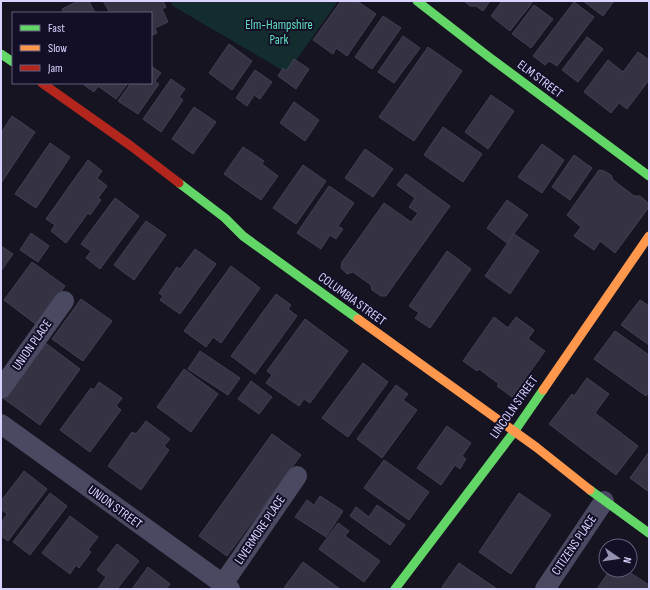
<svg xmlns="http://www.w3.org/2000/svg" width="650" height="590" viewBox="0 0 650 590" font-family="'Sofia Sans Condensed',sans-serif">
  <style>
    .green { fill: #132c2d }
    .building { fill: #343243; stroke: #433f54 }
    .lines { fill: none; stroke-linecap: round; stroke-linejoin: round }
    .street { stroke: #4a4962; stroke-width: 20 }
    .fast { stroke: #63d668; stroke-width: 9 }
    .slow { stroke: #ff974d; stroke-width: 9 }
    .jam { stroke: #b3261e; stroke-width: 9 }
    .labels { text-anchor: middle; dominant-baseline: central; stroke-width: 4; stroke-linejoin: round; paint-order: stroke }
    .park-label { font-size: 13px; fill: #5fe0c0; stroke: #130f26 }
    .street-label { font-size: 13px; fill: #d9d4ff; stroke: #130f26 }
  </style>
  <rect width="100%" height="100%" fill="#161421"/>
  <!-- green -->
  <path class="green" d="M 170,1 L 338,1 L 287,73 L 173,6 Z"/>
  <!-- building -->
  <path class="building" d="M 78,1 L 89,1 L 95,13 L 64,13 L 62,9 Z
    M 103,1 L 163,1 L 166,7 L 162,9 L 168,22 L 155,28 L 157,33 L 151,36 L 151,13 L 110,13 Z
    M 341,1 L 357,1 L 376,14 L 347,56 L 336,48 L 333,54 L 313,40 Z
    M 464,1 L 490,1 L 483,11 L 476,6 L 470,6 Z
    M 502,1 L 530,1 L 532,3 L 510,31 L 491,16 Z
    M 583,1 L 614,1 L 603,16 Z
    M 574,2 L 594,17 L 557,66 L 549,61 L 545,65 L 533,56 Z
    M 534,5 L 553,19 L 531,48 L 512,34 Z
    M 383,16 L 401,28 L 372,69 L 355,57 Z
    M 403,36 L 420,48 L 394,83 L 378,72 Z
    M 587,37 L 603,49 L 578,82 L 562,70 Z
    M 229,44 L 252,61 L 232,90 L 209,73 Z
    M 428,47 L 462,71 L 414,141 L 379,117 Z
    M 638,52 L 649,60 L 649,80 L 627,109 L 619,103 L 611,113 L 584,92 L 608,60 L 623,72 Z
    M 294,59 L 309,69 L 296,89 L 278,76 L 283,68 L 286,71 Z
    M 151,66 L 161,73 L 155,81 L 159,84 L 138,114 L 118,101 L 131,83 L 151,83 Z
    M 255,70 L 272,82 L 260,99 L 254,95 L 247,106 L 236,98 Z
    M 171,79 L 185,89 L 179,97 L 183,100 L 161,132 L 143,119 Z
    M 88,83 L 128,83 L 116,99 L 98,86 L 94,92 L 84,85 Z
    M 491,95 L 514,111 L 488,149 L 465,132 Z
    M 294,102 L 319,120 L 305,141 L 280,123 Z
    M 194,107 L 216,122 L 193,154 L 172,139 Z
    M 12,116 L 35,132 L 1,183 L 1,133 Z
    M 443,127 L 482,154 L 463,182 L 424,155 Z
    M 50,143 L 70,157 L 36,208 L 15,194 Z
    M 542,144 L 564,160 L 542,193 L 518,177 Z
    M 243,147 L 264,161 L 262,164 L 278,176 L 261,200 L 224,174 Z
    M 365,149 L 393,169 L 373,197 L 345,178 Z
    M 574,155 L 592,168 L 570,200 L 552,187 Z
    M 88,160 L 102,171 L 97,178 L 107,186 L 98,198 L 101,200 L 90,215 L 88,213 L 66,243 L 51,231 L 55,225 L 46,219 Z
    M 303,165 L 326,181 L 296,224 L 273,208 Z
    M 599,170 L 604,171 L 611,175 L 613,180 L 634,196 L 640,196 L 647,202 L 649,207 L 615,253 L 600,241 L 594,250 L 574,236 L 581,227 L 567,215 Z
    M 406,174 L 450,206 L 386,296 L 381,296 L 372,290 L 371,285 L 353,272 L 347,274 L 341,268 L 342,262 L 384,203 L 411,222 L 418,213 L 409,207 L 415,198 L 397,185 Z
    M 329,186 L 354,203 L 338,226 L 343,229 L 336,239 L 330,235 L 321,249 L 297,233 Z
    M 115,198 L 139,216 L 100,269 L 86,258 L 91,251 L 81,244 Z
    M 507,200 L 528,215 L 507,243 L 487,228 Z
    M 146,221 L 166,235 L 134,280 L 114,265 Z
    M 31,233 L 49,246 L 38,262 L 20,250 Z
    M 514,234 L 539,251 L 510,294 L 485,276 Z
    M 1,246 L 13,254 L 1,271 Z
    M 195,249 L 216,264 L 180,314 L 160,300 L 163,296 L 159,293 L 177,267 L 180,269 Z
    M 447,251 L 471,269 L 430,328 L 415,318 L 419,313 L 409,306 Z
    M 32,262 L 65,286 L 37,325 L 4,300 Z
    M 231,266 L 260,288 L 221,343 L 213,337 L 206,347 L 184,331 Z
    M 276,294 L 291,305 L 288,309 L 297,316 L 255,374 L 231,356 Z
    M 81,299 L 112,321 L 83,361 L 52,339 Z
    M 640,300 L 649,306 L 649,345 L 621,325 Z
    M 494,317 L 508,328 L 516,317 L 534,330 L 528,339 L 545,351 L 512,397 L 497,386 L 499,384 L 479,369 L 477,371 L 463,361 Z
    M 305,319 L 348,351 L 310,403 L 304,399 L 299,406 L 266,383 L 272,375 L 267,371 Z
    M 615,331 L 649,355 L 649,392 L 646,396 L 594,359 Z
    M 44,342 L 80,369 L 40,425 L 3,398 Z
    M 200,351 L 240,378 L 228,395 L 188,369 Z
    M 363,363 L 388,382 L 348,437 L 322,418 Z
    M 184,369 L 218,394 L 191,432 L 157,407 Z
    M 587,378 L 609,394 L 595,413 L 638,446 L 616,475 L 549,424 L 572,394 L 574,396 Z
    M 251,381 L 272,397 L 259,414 L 238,399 Z
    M 99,382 L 122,398 L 116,406 L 121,410 L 90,452 L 60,430 L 91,388 L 94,390 Z
    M 396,385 L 408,394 L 403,400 L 417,410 L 382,458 L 357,439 Z
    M 146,421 L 170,439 L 164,446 L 169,450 L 141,490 L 108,466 L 132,432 L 136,434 Z
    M 447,426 L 471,443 L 462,456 L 466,459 L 460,469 L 455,465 L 441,485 L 417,468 Z
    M 272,434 L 301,455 L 227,556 L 199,536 Z
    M 649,452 L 649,492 L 630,478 Z
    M 384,460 L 429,492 L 409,520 L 364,488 Z
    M 24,471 L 47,489 L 8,541 L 1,536 L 1,523 L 7,514 L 1,509 L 1,501 Z
    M 50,493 L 67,506 L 30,555 L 13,542 Z
    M 519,493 L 551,515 L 511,574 L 479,552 Z
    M 320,496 L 343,511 L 326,537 L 295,517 L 307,500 L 314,505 Z
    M 377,505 L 405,525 L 390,545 L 350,516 L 356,507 L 369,517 Z
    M 70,516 L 98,537 L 88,550 L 91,552 L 79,568 L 76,565 L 70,574 L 42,553 Z
    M 338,523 L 349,531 L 345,536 L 380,561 L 364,582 L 319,549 Z
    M 117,544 L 139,561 L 117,589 L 98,589 L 106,577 L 97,570 Z
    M 303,562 L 340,589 L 286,589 L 284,588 Z
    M 459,563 L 497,589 L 445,589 L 442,587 Z
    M 148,567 L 170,584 L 166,589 L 132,589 Z
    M 610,570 L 626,570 L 649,585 L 646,589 L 597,589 Z"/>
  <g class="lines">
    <!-- street -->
    <path class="street" d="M 1,389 L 64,301
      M 1,424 L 230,589
      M 223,584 L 297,476
      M 545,589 L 604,501"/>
    <!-- fast -->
    <path class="fast" d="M 417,1 L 489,57 L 649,176
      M 1,54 L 13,62
      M 179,183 L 225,218 L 243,236 L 358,319
      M 590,490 L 649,533
      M 395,589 L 514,432 L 543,390"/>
    <!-- slow -->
    <path class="slow" d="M 358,319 L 536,447 L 590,490
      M 543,390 L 649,236"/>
    <!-- jam -->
    <path class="jam" d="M 42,83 L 131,146 L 179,183"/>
  </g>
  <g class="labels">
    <!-- park labels -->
    <g class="park-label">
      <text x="279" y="25">Elm-Hampshire<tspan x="279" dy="15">Park</tspan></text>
    </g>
    <!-- street labels -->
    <g class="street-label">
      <text transform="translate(540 79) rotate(37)">ELM STREET</text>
      <text transform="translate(352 299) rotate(36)">COLUMBIA STREET</text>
      <text transform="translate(32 345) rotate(-55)">UNION PLACE</text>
      <text transform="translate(514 407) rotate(-55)">LINCOLN STREET</text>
      <text transform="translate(115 507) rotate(36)">UNION STREET</text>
      <text transform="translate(260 530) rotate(-56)">LIVERMORE PLACE</text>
      <text transform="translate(574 545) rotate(-56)">CITIZENS PLACE</text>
    </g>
  </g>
  <!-- border -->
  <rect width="650" height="590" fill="none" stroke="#d9d4ff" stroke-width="4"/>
  <!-- legend -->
  <rect x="12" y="12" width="140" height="72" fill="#130f26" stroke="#625e7d"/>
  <rect x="20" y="25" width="20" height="6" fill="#63d668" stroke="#625e7d"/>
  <text x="48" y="32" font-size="12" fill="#d9d4ff">Fast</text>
  <rect x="20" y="45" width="20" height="6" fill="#ff974d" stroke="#625e7d"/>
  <text x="48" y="52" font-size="12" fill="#d9d4ff">Slow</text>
  <rect x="20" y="65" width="20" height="6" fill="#b3261e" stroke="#625e7d"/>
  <text x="48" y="72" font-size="12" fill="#d9d4ff">Jam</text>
  <!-- north arrow -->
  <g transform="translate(618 558) rotate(103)"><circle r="19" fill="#130f26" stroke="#625e7d"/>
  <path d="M0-3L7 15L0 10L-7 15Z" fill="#9591b1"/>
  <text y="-6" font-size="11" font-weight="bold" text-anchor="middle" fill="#d9d4ff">N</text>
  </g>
</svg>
